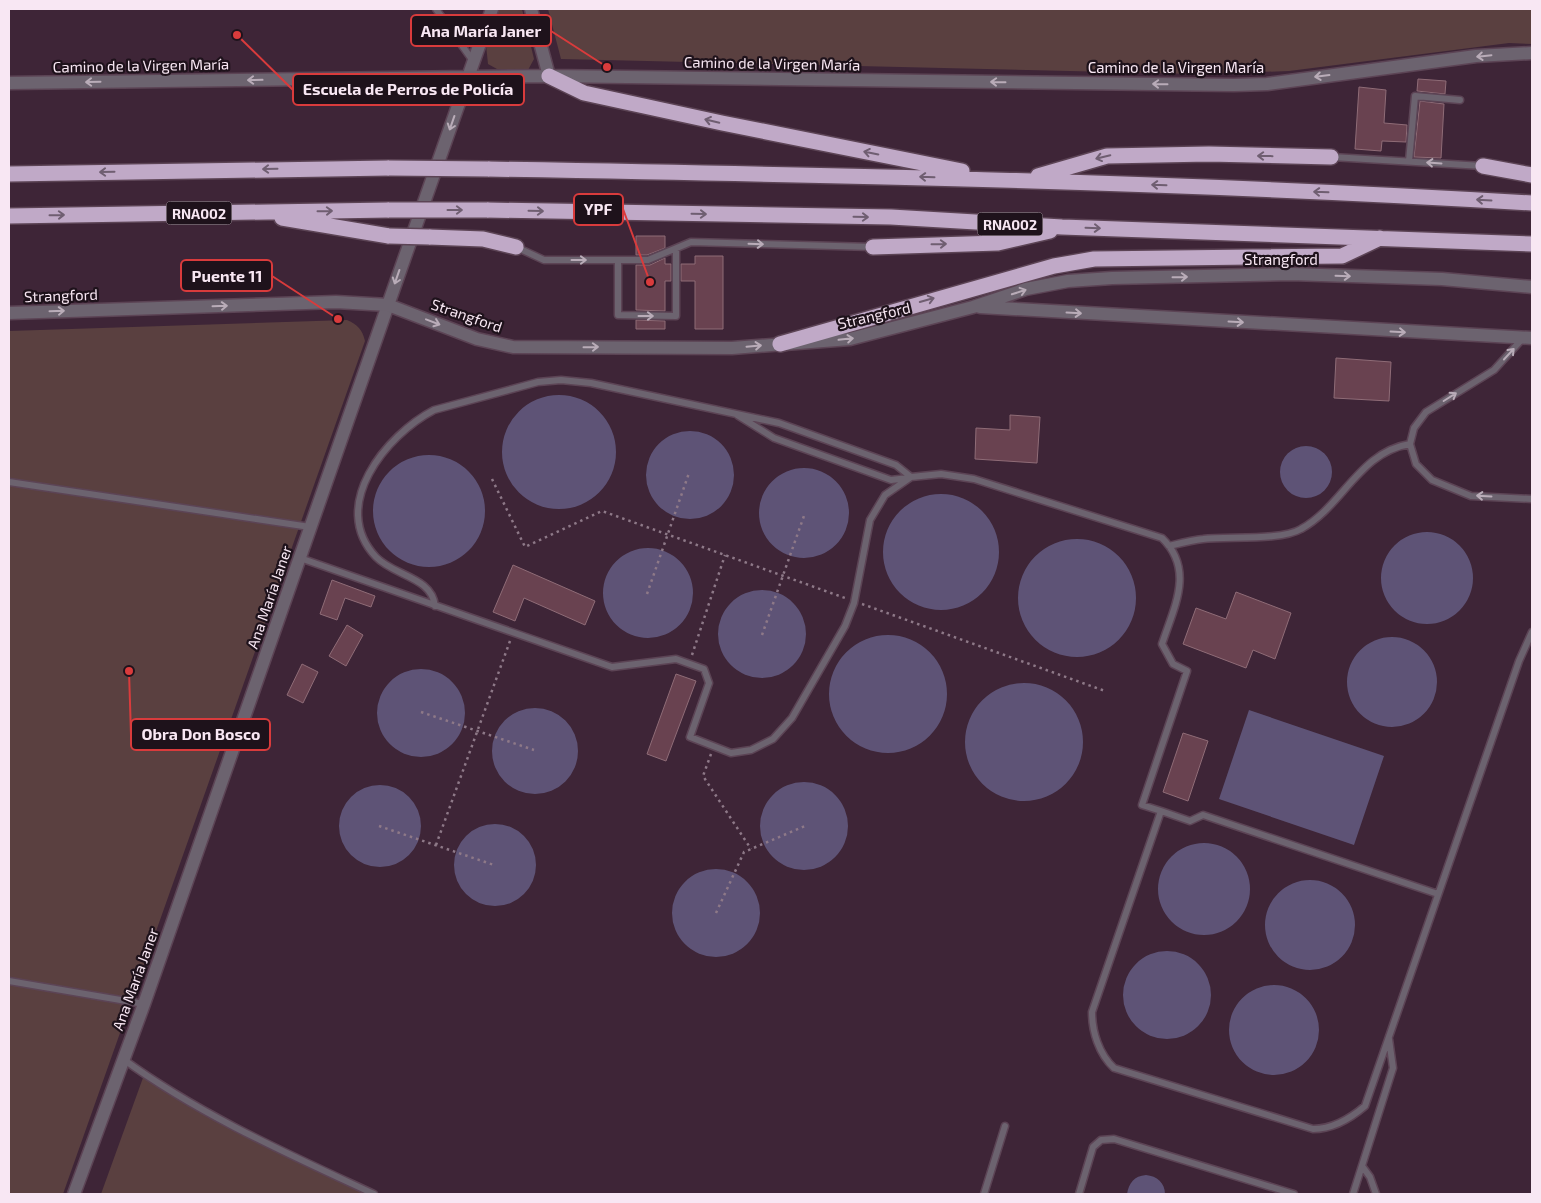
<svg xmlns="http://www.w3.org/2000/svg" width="1541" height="1203" viewBox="0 0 1541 1203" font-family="'Exo 2',sans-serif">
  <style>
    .green { fill: #5a4040 }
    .water { fill: #5e5376 }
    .building { fill: #694250; stroke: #8f6c77 }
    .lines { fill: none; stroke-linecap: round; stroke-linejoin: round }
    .service-casing { stroke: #5c4455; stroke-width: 9 }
    .minor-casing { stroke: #5c4455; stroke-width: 15 }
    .tertiary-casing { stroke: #5c4455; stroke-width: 15 }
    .motorway-casing { stroke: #5c4455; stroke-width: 18 }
    .path { stroke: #8e7988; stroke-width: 2.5; stroke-dasharray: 2.5 4; stroke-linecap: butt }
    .service { stroke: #6c636f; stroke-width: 6 }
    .minor { stroke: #6c636f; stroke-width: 12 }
    .tertiary { stroke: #6c636f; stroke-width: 12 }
    .motorway { stroke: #c0a9c7; stroke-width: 15 }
    .motorway-bridge-casing { stroke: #5c4455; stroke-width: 18; stroke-linecap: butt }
    .motorway-bridge { stroke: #c0a9c7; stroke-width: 15 }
    .oneway { stroke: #b9acb8 }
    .oneway2 { stroke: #6f5e71 }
    .labels { text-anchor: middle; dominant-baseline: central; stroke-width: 4.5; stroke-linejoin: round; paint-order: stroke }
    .shield { fill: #1e121b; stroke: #b7a7b2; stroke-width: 1 }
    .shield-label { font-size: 14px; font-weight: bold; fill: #f8e7f3 }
    .street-label { font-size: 15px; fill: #f8e7f3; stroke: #1e121b }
    .leader { fill: none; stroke: #d93b3c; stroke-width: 2 }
    .callout-dot { fill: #d93b3c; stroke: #1e121b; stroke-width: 2 }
    .callout { fill: #1e121b; stroke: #d93b3c; stroke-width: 2 }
    .callout-label { font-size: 16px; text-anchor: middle; font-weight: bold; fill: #f8e7f3 }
  </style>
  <rect width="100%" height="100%" fill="#3e2537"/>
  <!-- green -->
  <path class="green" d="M 499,9 L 522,9 L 534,59 L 528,70 L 497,69 L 488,64 L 486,45 Z
    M 548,9 L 1532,9 L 1532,44 L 1509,43 L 1289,71 L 1198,74 L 561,59 Z
    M 347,320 C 358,325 362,329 365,341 L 63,1194 L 9,1194 L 9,331 Z
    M 144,1075 L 240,1131 L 374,1194 L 101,1194 Z"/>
  <!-- water -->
  <path class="water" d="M502 452a57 57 0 1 1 114 0a57 57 0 1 1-114 0Z
    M646 475a44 44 0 1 1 88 0a44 44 0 1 1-88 0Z
    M1280 472a26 26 0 1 1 52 0a26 26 0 1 1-52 0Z
    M373 511a56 56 0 1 1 112 0a56 56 0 1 1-112 0Z
    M759 513a45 45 0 1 1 90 0a45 45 0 1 1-90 0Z
    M883 552a58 58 0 1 1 116 0a58 58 0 1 1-116 0Z
    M1381 578a46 46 0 1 1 92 0a46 46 0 1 1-92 0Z
    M1018 598a59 59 0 1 1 118 0a59 59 0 1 1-118 0Z
    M603 593a45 45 0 1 1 90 0a45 45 0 1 1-90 0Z
    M718 634a44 44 0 1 1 88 0a44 44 0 1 1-88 0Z
    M829 694a59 59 0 1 1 118 0a59 59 0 1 1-118 0Z
    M1347 682a45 45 0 1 1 90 0a45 45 0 1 1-90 0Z
    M377 713a44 44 0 1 1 88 0a44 44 0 1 1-88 0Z
    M965 742a59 59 0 1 1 118 0a59 59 0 1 1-118 0Z
    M492 751a43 43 0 1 1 86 0a43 43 0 1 1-86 0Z
    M 1249,710 L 1384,756 L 1354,845 L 1219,799 Z
    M760 826a44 44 0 1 1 88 0a44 44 0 1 1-88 0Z
    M339 826a41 41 0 1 1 82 0a41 41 0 1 1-82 0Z
    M454 865a41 41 0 1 1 82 0a41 41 0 1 1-82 0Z
    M1158 889a46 46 0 1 1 92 0a46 46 0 1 1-92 0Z
    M672 913a44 44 0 1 1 88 0a44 44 0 1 1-88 0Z
    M1265 925a45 45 0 1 1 90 0a45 45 0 1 1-90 0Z
    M1123 995a44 44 0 1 1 88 0a44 44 0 1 1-88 0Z
    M1229 1030a45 45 0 1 1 90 0a45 45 0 1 1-90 0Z
    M 1146,1175 C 1157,1176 1165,1183 1165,1194 L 1127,1194 C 1129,1183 1134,1176 1146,1175 Z"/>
  <!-- building -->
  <path class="building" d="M 1418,79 L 1446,81 L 1445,94 L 1417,91 Z
    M 1359,87 L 1386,90 L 1384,123 L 1407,125 L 1406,142 L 1382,141 L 1381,151 L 1355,149 Z
    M 1420,101 L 1444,104 L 1441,158 L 1414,157 Z
    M 636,236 L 665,236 L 665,248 L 647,255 L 636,255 Z
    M 695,256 L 723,256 L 723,329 L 695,329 L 695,281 L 681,281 L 681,264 L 695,264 Z
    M 665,258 L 665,264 L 671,264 L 671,281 L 665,281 L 665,311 L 636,310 L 636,265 L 650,265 Z
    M 636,320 L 665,321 L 665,329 L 636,329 Z
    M 1336,358 L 1391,362 L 1389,401 L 1334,398 Z
    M 1010,415 L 1040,417 L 1037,463 L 975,459 L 976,428 L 1010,430 Z
    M 513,565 L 595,601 L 585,625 L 524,598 L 515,621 L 493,612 Z
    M 332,580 L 375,596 L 371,607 L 345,598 L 337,620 L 320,614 Z
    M 1236,592 L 1291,613 L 1275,659 L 1253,650 L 1246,668 L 1183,644 L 1196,608 L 1226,619 Z
    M 347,625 L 363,635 L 346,666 L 329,656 Z
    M 302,664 L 318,672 L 303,703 L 287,695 Z
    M 676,674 L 696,681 L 666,761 L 647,754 Z
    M 1183,733 L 1208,741 L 1188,801 L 1163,792 Z"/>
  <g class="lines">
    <!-- service casing -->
    <g class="service-casing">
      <path id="service" d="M 436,9 L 473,61
        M 1332,157 L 1483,166
        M 1409,161 L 1415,96 L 1460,100
        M 516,247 L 544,260 L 648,260 L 691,242 L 873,247
        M 618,260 L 618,315 L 676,316 L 676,249
        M 1523,338 L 1494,370 L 1426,412 L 1414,428 L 1410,444 L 1416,464 L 1432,480 L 1471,496 L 1532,499
        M 737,415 L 774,438 L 891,480 L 908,478
        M 9,482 L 310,527
        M 1169,546 C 1181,543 1192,540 1203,539 C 1228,536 1281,541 1301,529 C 1343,506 1359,452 1410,444
        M 300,558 L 612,667 L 676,659 L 704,669 L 709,683 L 690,737 L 731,753 L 751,750 L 773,739 L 792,718 L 845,626 L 854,603 L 870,520 L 885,495 L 911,477 L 941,474 L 974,479 L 1162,538 C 1195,570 1174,607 1162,644 L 1173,664 L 1187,671 L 1142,805 L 1161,811 L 1092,1012 C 1092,1032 1099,1054 1114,1068 L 1313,1129 C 1332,1129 1351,1118 1365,1106 L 1519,661 L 1532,632
        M 435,606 C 432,577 394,576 376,557 C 328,506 386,435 434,410 L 538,382 L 561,380 L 591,383 L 779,423 L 896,465 L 911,477
        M 1161,811 L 1190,821 L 1203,815 L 1438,894
        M 9,981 L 144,1004
        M 123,1059 C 200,1115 288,1154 374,1194
        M 1362,1166 L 1370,1177 L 1376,1194
        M 984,1194 L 1005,1126
        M 1079,1194 L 1093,1147 L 1101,1140 L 1114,1139 L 1294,1194
        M 1353,1194 L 1393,1068 L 1389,1039"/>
    </g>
    <!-- minor casing -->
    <g class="minor-casing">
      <path id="minor" d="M 74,1194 L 144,1004 L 388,305"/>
    </g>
    <!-- tertiary casing -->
    <g class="tertiary-casing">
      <path id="tertiary" d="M 531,9 L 549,76
        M 9,83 L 549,76 L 1234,85 L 1267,84 L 1476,56 L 1532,53
        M 388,305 L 492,9
        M 980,307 L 1532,338
        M 9,313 L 336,302 L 388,305 L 477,339 L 513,347 L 732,348 L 850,339 L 973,307 L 1026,289 L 1068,281 L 1112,278 L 1291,274 L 1442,279 L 1532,287"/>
    </g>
    <!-- motorway casing -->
    <g class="motorway-casing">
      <path id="motorway" d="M 549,76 L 584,93 L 722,123 L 962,171
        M 1483,166 L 1532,175
        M 488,169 C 836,175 1184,182 1532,203
        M 9,174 L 389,168
        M 1038,176 L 1107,156 L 1209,154 L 1331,157
        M 487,210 L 891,217 L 1062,227 L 1532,244
        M 9,216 L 389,210
        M 282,218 L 389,236
        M 429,237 L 483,239 L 516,247
        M 873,247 L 998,243 L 1050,231
        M 780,344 L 1054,266 L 1094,259 L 1342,256 L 1380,238"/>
    </g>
    <!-- path -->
    <path class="path" d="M 492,479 L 525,547 L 602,511 L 845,598
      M 647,594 L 689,473
      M 862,604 L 1105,691
      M 762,635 L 805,513
      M 692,655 L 725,555
      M 421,712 L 534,750
      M 711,754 L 703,776 L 751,849
      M 379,826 L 494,865
      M 436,845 L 510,641
      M 716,913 L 744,852 L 805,826"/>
    <!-- service -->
    <use href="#service" class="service"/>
    <!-- minor -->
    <use href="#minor" class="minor"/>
    <!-- tertiary -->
    <use href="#tertiary" class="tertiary"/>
    <!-- motorway -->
    <use href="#motorway" class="motorway"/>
    <!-- motorway-bridge casing -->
    <g class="motorway-bridge-casing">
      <path id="motorway-bridge" d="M 389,168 L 488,169
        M 389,210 L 487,210
        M 389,236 L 429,237"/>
    </g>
    <!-- motorway-bridge -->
    <use href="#motorway-bridge" class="motorway-bridge"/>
  </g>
  <!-- one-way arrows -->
  <defs><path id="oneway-shaft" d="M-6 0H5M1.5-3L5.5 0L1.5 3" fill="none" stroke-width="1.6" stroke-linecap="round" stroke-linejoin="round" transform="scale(1.25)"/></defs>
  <g class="oneway">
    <use href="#oneway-shaft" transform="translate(1484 56) rotate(174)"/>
    <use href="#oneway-shaft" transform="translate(1322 76) rotate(173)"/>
    <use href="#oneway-shaft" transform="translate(255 80) rotate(179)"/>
    <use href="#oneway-shaft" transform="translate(93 82) rotate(179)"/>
    <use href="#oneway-shaft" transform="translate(998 82) rotate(-179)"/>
    <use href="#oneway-shaft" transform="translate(1160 84) rotate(-179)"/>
    <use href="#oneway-shaft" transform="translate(452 123) rotate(109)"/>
    <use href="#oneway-shaft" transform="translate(1434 163) rotate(-176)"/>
    <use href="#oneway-shaft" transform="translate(756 244) rotate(2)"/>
    <use href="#oneway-shaft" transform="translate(579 260)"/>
    <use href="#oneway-shaft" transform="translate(1343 276) rotate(2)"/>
    <use href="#oneway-shaft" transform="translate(397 277) rotate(109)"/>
    <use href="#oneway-shaft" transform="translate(1180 277) rotate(-1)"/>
    <use href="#oneway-shaft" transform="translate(1019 292) rotate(-18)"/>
    <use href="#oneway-shaft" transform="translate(220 306) rotate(-2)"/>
    <use href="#oneway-shaft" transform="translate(57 311) rotate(-2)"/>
    <use href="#oneway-shaft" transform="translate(1074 313) rotate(3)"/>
    <use href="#oneway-shaft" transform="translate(646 316)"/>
    <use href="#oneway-shaft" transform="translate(433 322) rotate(21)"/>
    <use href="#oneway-shaft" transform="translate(1236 322) rotate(3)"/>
    <use href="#oneway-shaft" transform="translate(1398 332) rotate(3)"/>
    <use href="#oneway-shaft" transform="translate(846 339) rotate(-6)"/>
    <use href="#oneway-shaft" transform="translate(754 346) rotate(-5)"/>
    <use href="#oneway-shaft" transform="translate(591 347) rotate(-1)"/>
    <use href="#oneway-shaft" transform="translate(1509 354) rotate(-47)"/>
    <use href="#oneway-shaft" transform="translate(1450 397) rotate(-32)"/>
    <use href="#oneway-shaft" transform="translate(1484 496) rotate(-177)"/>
  </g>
  <g class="oneway2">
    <use href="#oneway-shaft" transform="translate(712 121) rotate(-167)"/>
    <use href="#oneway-shaft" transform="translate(871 153) rotate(-169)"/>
    <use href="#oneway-shaft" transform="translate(1265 156) rotate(-179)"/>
    <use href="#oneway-shaft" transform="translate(1103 157) rotate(167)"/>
    <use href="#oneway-shaft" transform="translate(270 169) rotate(179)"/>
    <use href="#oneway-shaft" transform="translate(107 172) rotate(179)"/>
    <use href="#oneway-shaft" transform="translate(927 177) rotate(-178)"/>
    <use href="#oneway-shaft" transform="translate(1159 185) rotate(-178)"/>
    <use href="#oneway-shaft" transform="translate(1321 192) rotate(-178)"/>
    <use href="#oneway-shaft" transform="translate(1484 200) rotate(-177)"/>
    <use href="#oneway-shaft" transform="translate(455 210)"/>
    <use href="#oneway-shaft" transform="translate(325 211) rotate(-1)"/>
    <use href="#oneway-shaft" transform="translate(536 211) rotate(1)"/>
    <use href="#oneway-shaft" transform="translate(699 214) rotate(1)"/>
    <use href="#oneway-shaft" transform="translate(57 215) rotate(-1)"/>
    <use href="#oneway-shaft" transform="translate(861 217) rotate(1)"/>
    <use href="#oneway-shaft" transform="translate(1093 228) rotate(2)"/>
    <use href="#oneway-shaft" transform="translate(939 244) rotate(-1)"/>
    <use href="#oneway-shaft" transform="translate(927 300) rotate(-16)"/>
  </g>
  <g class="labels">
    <!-- shield labels -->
    <g class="shield">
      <rect x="166.5" y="201.5" width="65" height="23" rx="4"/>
      <rect x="977.5" y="212.5" width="65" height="23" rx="4"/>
    </g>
    <g class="shield-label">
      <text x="199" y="213">RNA002</text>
      <text x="1010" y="224">RNA002</text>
    </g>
    <!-- street labels -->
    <g class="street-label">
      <text transform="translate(772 63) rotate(1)">Camino de la Virgen María</text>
      <text transform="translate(141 65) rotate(-1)">Camino de la Virgen María</text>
      <text x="1176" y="67">Camino de la Virgen María</text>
      <text x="1281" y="259">Strangford</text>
      <text transform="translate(61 295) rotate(-2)">Strangford</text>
      <text transform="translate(467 315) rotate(19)">Strangford</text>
      <text transform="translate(874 315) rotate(-13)">Strangford</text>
      <text transform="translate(269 597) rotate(-71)">Ana María Janer</text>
      <text transform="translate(135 979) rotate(-70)">Ana María Janer</text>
    </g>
  </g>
  <!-- callouts -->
  <path class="leader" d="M607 67L551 31M237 35L293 90M650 282L623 209M338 319L272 276M129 671L131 735"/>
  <g class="callout-dot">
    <circle cx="607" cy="67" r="5"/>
    <circle cx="237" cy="35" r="5"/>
    <circle cx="650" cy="282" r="5"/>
    <circle cx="338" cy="319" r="5"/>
    <circle cx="129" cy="671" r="5"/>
  </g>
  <g class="callout">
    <rect x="411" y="15" width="140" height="31" rx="5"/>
    <rect x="293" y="74" width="231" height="31" rx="5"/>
    <rect x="574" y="194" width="49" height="31" rx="5"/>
    <rect x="181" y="260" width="91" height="31" rx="5"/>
    <rect x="131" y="719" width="139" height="31" rx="5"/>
  </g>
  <g class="callout-label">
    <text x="481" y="37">Ana María Janer</text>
    <text x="408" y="95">Escuela de Perros de Policía</text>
    <text x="598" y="215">YPF</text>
    <text x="227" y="282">Puente 11</text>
    <text x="201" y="740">Obra Don Bosco</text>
  </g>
  <!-- border -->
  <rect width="1541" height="1203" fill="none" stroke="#f8e7f3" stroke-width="20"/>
</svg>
